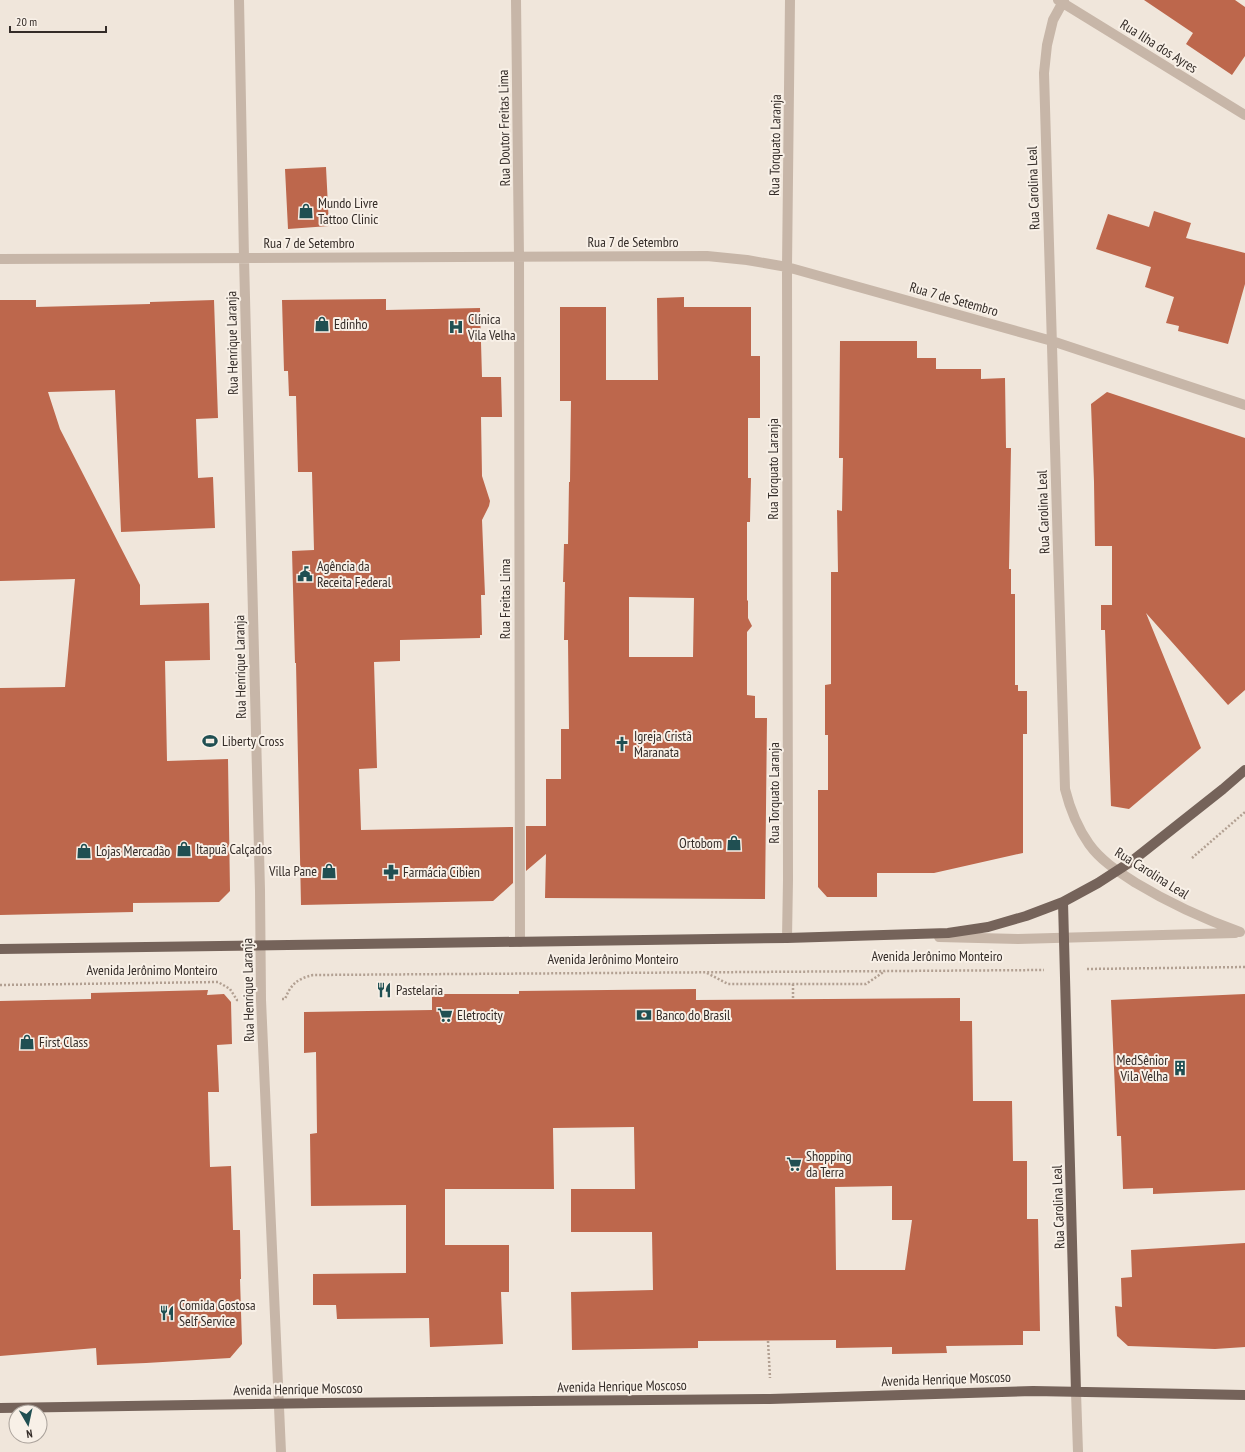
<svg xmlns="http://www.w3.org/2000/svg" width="1245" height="1452" viewBox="0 0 1245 1452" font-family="'PT Sans Narrow',sans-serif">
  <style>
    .building { fill: #bd674c; fill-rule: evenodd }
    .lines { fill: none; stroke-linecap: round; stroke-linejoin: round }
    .path { stroke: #b2a092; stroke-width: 2.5; stroke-dasharray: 2 2; stroke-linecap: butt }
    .minor { stroke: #c7b6a8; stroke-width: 10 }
    .major { stroke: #75635a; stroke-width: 10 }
    .labels { text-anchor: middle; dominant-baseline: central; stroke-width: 4; stroke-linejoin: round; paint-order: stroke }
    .street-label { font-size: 14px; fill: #342c28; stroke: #f8f0e7 }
    .poi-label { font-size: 14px; fill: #342c28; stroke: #f8f0e7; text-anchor: start }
  </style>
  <rect width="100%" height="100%" fill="#f0e6db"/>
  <!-- building -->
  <path class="building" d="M 1144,0 L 1235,0 L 1245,7 L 1245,56 L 1232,75 L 1186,44 L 1193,33 Z
    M 326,167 L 329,226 L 288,229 L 285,169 Z
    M 1154,211 L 1191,223 L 1186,238 L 1245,253 L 1245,284 L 1228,344 L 1178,331 L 1179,326 L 1166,323 L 1174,297 L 1145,287 L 1151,267 L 1096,249 L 1108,214 L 1149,227 Z
    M 684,297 L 684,307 L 751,307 L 751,356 L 760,356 L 760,418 L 748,418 L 748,478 L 751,478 L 750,522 L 747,522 L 747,600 L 748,601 L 748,618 L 752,626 L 747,632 L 747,695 L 755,696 L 755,718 L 767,718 L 765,899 L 545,898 L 546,854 L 526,871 L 526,826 L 546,826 L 546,779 L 561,779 L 561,729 L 569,729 L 568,640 L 564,640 L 565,582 L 563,582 L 564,544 L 568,544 L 569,482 L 570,482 L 571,401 L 560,401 L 560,307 L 606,307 L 606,380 L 658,380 L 657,298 ZM 629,597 L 694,598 L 693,657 L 629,657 Z
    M 386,299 L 386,310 L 480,308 L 482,377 L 501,377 L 502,417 L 481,417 L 482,476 L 490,501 L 489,506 L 482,520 L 485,595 L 481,595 L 482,635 L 480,635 L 480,638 L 400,640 L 400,661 L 374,662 L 377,768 L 359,769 L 361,830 L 513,827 L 513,883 L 493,901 L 301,905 L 296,663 L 295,663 L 292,551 L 314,550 L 312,472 L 298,472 L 296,396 L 289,396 L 288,371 L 284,371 L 282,300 Z
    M 0,300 L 36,300 L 36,307 L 150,304 L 150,302 L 214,300 L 218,418 L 196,419 L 198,478 L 213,477 L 215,528 L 121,532 L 115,390 L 48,392 L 60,429 L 140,585 L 140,605 L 209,603 L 210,660 L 165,661 L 167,761 L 228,759 L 230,891 L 219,902 L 133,903 L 133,912 L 0,915 L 0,688 L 65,687 L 75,579 L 0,581 Z
    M 840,341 L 917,341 L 917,358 L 936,358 L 936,369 L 981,369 L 981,379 L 1005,378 L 1006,448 L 1011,448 L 1009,569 L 1011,569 L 1011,594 L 1015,594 L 1015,685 L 1018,685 L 1018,691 L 1027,691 L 1027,734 L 1023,734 L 1023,853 L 934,873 L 877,873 L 877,897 L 827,897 L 818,887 L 818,790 L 828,790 L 828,735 L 825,735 L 825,685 L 831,684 L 831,572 L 838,572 L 837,510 L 842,511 L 843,458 L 839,458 Z
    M 1107,392 L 1245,438 L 1245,690 L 1228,705 L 1146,613 L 1201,748 L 1129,809 L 1111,806 L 1105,630 L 1101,630 L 1101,605 L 1112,605 L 1112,546 L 1095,546 L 1094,482 L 1091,404 Z
    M 696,989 L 696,1000 L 960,998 L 960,1021 L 972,1021 L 973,1101 L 1012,1101 L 1013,1161 L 1027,1161 L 1027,1219 L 1038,1219 L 1040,1331 L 1023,1331 L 1023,1345 L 946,1346 L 947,1353 L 892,1354 L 892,1347 L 836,1348 L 836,1340 L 698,1341 L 698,1348 L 572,1350 L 571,1292 L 653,1290 L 652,1232 L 571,1232 L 571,1189 L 635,1189 L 634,1127 L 553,1128 L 554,1189 L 445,1189 L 445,1245 L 509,1245 L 509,1292 L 501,1292 L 503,1344 L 430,1347 L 429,1318 L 337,1319 L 336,1305 L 313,1305 L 313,1274 L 406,1273 L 406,1205 L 311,1206 L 310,1134 L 317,1133 L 316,1052 L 304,1053 L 304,1012 L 432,1010 L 432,994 L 519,994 L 519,991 ZM 892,1186 L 892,1220 L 912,1220 L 905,1270 L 836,1270 L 835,1187 Z
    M 208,990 L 207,995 L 224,994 L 231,1002 L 232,1044 L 217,1045 L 219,1092 L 208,1092 L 210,1167 L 231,1166 L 233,1230 L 240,1230 L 241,1279 L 240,1279 L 242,1344 L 230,1358 L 146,1363 L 97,1365 L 96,1348 L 0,1356 L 0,1001 L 91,999 L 91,993 Z
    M 1245,994 L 1245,1190 L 1153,1194 L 1153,1188 L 1123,1189 L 1121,1136 L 1117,1136 L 1111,1000 Z
    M 1245,1243 L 1245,1347 L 1215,1349 L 1128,1346 L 1117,1336 L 1115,1306 L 1122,1307 L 1121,1278 L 1132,1277 L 1131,1250 Z"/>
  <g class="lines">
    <!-- path -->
    <path class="path" d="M 1192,858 L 1245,812
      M 1087,969 L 1245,967
      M 707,973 L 728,984 L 866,984 L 885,971
      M 793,984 L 793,999
      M 0,985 L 218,982 L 230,989 L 237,1000 L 239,1000
      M 282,999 L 285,999 C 291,984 297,979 313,975 L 1044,970
      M 768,1341 L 770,1378"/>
    <!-- minor -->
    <path class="minor" d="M 239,0 L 244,258 L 260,890 L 261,1000 L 281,1452
      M 516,0 L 519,256 L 520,942
      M 1058,0 L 1245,115
      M 1064,0 L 1053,20 L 1047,45 L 1044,73 L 1065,789 C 1070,809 1077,827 1089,844 C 1101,861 1119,872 1136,883 C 1169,903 1204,919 1240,932
      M 0,259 L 707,256 L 747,260 L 787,267 L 1052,341 L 1245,405
      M 939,937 L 1018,939 L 1235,933
      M 787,938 L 788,880 L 787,267 L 790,0
      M 1076,1392 L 1078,1452"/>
    <!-- major -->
    <path class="major" d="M 1063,902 L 1076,1392
      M 0,949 L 787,938 L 948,933 L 988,927 L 1026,916 L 1063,902 L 1098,883 L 1132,861 L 1223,789 L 1245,770
      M 0,1408 L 323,1403 L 770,1399 L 1033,1391 L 1245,1395"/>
  </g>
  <!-- icons -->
  <defs>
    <g id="shop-bare" transform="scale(1.2)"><path d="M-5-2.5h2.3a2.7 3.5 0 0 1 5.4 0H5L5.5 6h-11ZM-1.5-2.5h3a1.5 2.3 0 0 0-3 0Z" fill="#204f52" stroke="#f8f0e7" stroke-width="2.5" paint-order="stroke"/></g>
    <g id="hospital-bare" transform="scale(1.2)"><path d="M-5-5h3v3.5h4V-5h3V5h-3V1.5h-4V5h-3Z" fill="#204f52" stroke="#f8f0e7" stroke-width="2.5" paint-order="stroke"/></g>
    <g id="civic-bare" transform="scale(1.2)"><path d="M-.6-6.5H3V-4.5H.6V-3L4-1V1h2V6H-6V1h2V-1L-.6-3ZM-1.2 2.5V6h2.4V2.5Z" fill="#204f52" stroke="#f8f0e7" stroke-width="2.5" paint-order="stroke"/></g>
    <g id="stadium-bare" transform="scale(1.2)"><path d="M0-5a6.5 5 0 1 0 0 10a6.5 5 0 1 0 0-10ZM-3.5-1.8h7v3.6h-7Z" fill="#204f52" stroke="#f8f0e7" stroke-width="2.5" paint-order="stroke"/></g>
    <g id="church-bare" transform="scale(1.2)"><path d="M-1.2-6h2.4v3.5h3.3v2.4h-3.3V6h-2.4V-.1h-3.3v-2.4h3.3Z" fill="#204f52" stroke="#f8f0e7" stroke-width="2.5" paint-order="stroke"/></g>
    <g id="pharmacy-bare" transform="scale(1.2)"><path d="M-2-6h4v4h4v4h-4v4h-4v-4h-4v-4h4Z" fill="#204f52" stroke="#f8f0e7" stroke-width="2.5" paint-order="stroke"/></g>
    <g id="restaurant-bare" transform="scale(1.2)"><path d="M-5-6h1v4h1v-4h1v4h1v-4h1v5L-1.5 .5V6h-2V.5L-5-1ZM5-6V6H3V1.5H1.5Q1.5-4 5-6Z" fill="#204f52" stroke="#f8f0e7" stroke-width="2.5" paint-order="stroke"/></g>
    <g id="supermarket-bare" transform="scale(1.2)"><path d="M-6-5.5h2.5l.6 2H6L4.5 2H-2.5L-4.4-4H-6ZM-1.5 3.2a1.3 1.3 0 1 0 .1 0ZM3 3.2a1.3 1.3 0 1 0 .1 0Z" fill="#204f52" stroke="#f8f0e7" stroke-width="2.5" paint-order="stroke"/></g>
    <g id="bank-bare" transform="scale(1.2)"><path d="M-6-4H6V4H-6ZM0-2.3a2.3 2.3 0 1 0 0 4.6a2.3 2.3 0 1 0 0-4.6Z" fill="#204f52" stroke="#f8f0e7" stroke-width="2.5" paint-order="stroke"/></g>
    <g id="building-bare" transform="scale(1.2)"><path d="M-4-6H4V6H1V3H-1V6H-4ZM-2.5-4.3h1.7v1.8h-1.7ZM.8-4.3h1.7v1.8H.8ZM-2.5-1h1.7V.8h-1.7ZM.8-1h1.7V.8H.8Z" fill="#204f52" stroke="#f8f0e7" stroke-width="2.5" paint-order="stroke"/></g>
  </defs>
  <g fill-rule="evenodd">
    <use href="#shop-bare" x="306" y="211"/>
    <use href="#shop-bare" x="322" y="324"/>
    <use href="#hospital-bare" x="456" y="327"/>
    <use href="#civic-bare" x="305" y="574"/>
    <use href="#stadium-bare" x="210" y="741"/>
    <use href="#church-bare" x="622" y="744"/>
    <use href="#shop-bare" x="734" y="843"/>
    <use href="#shop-bare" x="184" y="849"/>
    <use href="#shop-bare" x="84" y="851"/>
    <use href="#shop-bare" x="329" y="871"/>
    <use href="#pharmacy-bare" x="391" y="872"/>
    <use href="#restaurant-bare" x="384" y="990"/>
    <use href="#supermarket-bare" x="445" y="1015"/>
    <use href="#bank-bare" x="644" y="1015"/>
    <use href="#shop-bare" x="27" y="1042"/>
    <use href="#building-bare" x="1180" y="1068"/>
    <use href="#supermarket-bare" x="794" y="1164"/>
    <use href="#restaurant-bare" x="167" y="1313"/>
  </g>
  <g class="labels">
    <!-- street labels -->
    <g class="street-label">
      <text transform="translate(1159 46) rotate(32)">Rua Ilha dos Ayres</text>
      <text transform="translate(504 128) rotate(-91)">Rua Doutor Freitas Lima</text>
      <text transform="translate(775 145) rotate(-89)">Rua Torquato Laranja</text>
      <text transform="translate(1033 188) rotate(-92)">Rua Carolina Leal</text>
      <text x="633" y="242">Rua 7 de Setembro</text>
      <text x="309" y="243">Rua 7 de Setembro</text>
      <text transform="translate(954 299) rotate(16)">Rua 7 de Setembro</text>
      <text transform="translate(232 343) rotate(-91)">Rua Henrique Laranja</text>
      <text transform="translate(773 469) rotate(-90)">Rua Torquato Laranja</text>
      <text transform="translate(1043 512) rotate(-92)">Rua Carolina Leal</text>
      <text transform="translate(505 599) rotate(-90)">Rua Freitas Lima</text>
      <text transform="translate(240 667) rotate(-91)">Rua Henrique Laranja</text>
      <text transform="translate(774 793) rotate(-90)">Rua Torquato Laranja</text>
      <text transform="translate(1152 873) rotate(32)">Rua Carolina Leal</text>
      <text x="937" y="956">Avenida Jerônimo Monteiro</text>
      <text x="613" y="959">Avenida Jerônimo Monteiro</text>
      <text x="152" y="970">Avenida Jerônimo Monteiro</text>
      <text transform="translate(248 990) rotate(-91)">Rua Henrique Laranja</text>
      <text transform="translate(1058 1207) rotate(-92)">Rua Carolina Leal</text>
      <text transform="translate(946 1379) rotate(-2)">Avenida Henrique Moscoso</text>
      <text transform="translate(622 1386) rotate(-1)">Avenida Henrique Moscoso</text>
      <text transform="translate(298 1389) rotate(-1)">Avenida Henrique Moscoso</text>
    </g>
    <!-- poi labels -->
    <g class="poi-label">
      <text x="318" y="203">Mundo Livre<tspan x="318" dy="16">Tattoo Clinic</tspan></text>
      <text x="468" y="319">Clínica<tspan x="468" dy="16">Vila Velha</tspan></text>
      <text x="334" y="324">Edinho</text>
      <text x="317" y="566">Agência da<tspan x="317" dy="16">Receita Federal</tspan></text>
      <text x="634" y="736">Igreja Cristã<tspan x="634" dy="16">Maranata</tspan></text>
      <text x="222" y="741">Liberty Cross</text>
      <text x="722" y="843" text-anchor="end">Ortobom</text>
      <text x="196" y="849">Itapuã Calçados</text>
      <text x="96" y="851">Lojas Mercadão</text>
      <text x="317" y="871" text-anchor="end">Villa Pane</text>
      <text x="403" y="872">Farmácia Cibien</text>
      <text x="396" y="990">Pastelaria</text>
      <text x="457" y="1015">Eletrocity</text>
      <text x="656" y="1015">Banco do Brasil</text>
      <text x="39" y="1042">First Class</text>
      <text x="1168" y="1060" text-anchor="end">MedSênior<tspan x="1168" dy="16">Vila Velha</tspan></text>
      <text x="806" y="1156">Shopping<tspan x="806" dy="16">da Terra</tspan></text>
      <text x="179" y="1305">Comida Gostosa<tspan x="179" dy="16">Self Service</tspan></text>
    </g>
  </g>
  <!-- north arrow -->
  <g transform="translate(28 1424) rotate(171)"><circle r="19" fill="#f8f0e7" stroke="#aaa29b"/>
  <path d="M0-3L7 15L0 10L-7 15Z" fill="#204f52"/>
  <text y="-6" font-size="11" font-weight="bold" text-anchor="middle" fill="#342c28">N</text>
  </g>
  <!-- scale -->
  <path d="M10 26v6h96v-6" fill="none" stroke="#342c28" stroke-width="2"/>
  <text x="16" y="26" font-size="12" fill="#342c28" stroke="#f8f0e7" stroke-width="3" paint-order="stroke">20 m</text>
</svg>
